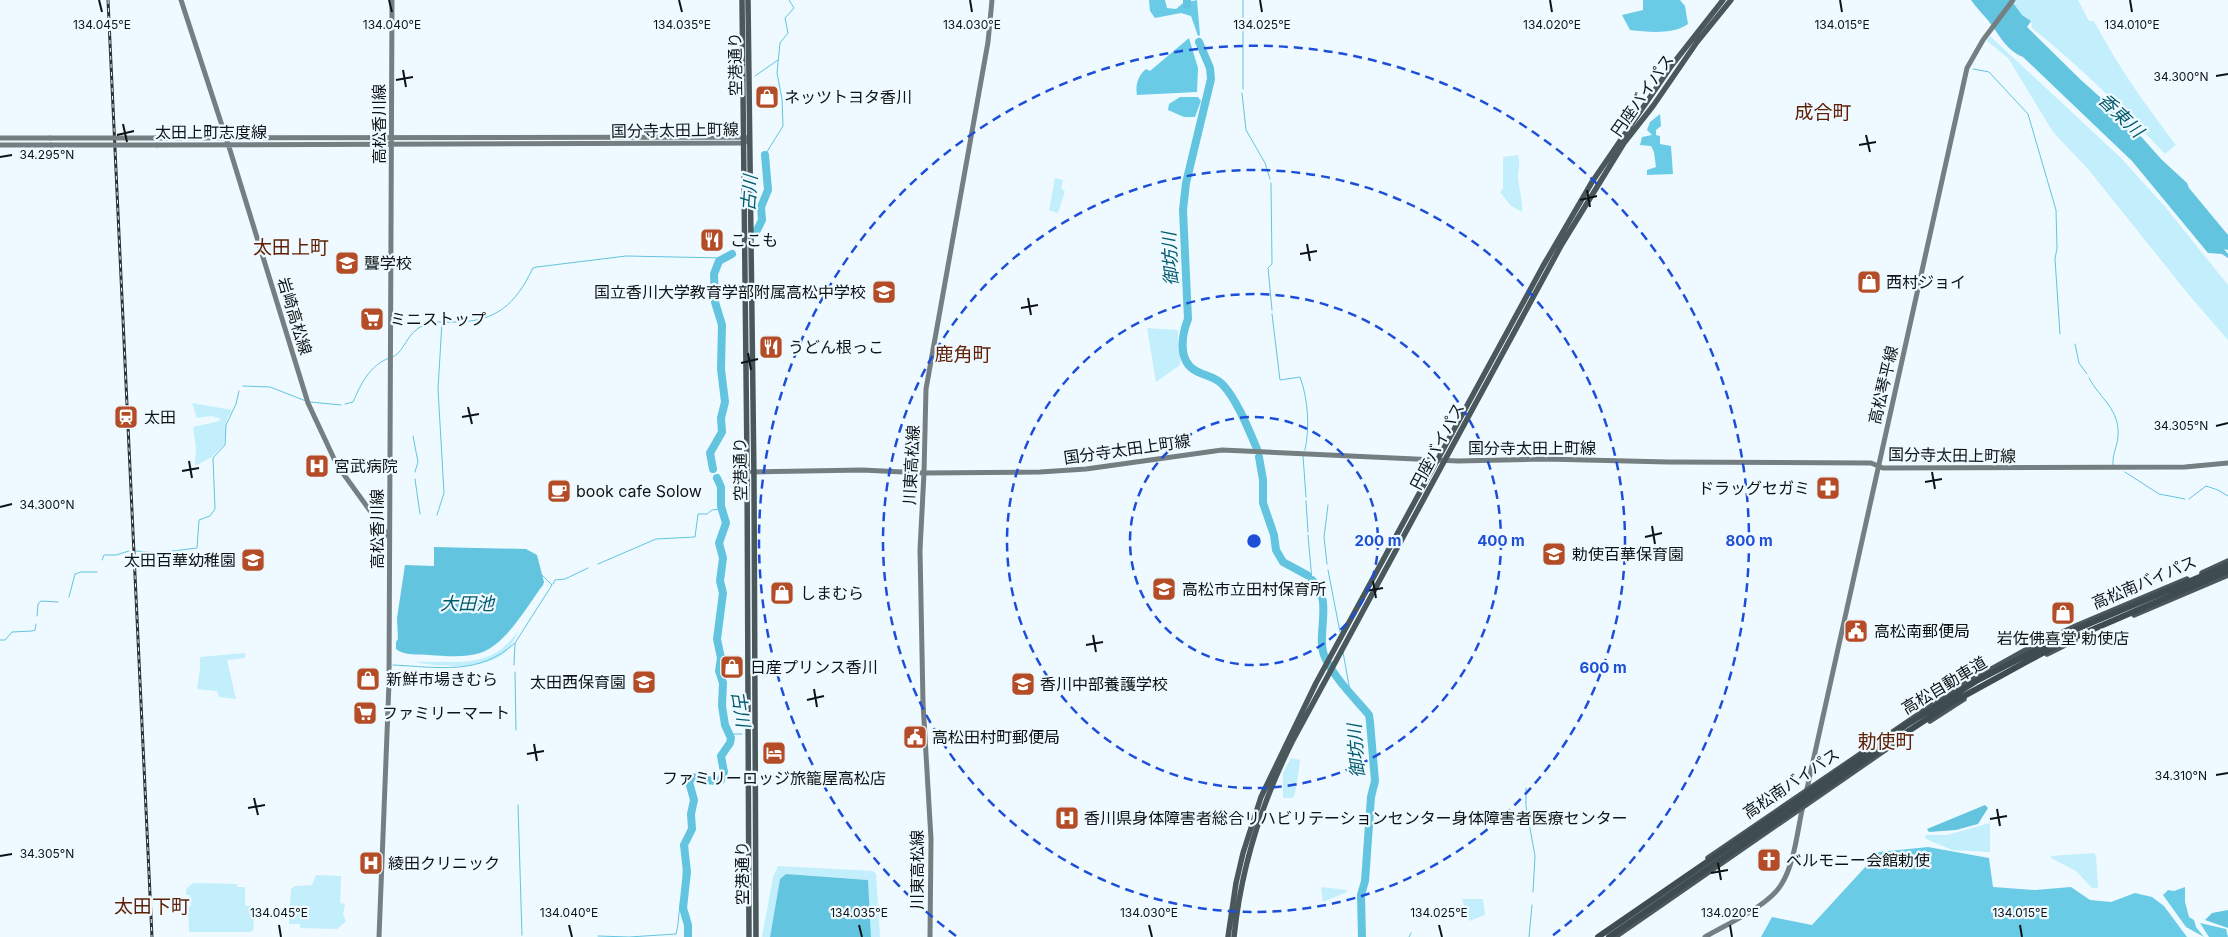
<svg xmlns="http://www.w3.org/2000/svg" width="2228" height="937" viewBox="0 0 2228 937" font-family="Inter,'Noto Sans JP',sans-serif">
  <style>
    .green { fill: #c3eefc }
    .forest { fill: #6acbe7 }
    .water { fill: #63c4e0 }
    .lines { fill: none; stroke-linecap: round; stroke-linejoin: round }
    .stream { stroke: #63c4e0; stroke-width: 1 }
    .river { stroke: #63c4e0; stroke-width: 8 }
    .secondary { stroke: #757f82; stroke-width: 5 }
    .trunk { stroke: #4a585c; stroke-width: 5.5 }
    .rail-casing { stroke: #2b3234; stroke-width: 3 }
    .rail { stroke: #eefaff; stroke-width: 1; stroke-dasharray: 4; stroke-linecap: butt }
    .secondary-bridge { stroke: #757f82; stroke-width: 5 }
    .motorway-bridge { stroke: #3e4c50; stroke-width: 6 }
    .ticks { fill: none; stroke: #0e1415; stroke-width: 2 }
    .ring { fill: none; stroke: #1d4ed8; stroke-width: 2.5; stroke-dasharray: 9 6 }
    .labels { text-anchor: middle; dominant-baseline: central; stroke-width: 4.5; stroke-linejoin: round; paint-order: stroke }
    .street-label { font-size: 16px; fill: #0e1415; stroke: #eefaff }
    .poi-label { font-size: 16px; fill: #0e1415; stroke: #eefaff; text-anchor: start }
    .water-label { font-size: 18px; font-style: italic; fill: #025a6d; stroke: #eefaff }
    .quarter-label { font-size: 19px; fill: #602007; stroke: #eefaff }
    .ticks-label { font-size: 12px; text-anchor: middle; fill: #0e1415; stroke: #eefaff; stroke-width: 4.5; stroke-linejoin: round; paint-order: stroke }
    .centre { fill: #1d4ed8; stroke: #eefaff; stroke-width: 2.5 }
    .ring-label { font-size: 15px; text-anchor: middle; font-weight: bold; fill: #1d4ed8; stroke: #eefaff; stroke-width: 4.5; stroke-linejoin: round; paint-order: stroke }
  </style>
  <rect width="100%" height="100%" fill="#eefaff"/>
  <!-- green -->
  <path class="green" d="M 2011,0 L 2078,0 L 2089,21 L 2094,21 C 2117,65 2146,106 2176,145 L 2165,154 C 2123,109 2080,66 2032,28 L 2031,21 L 2022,15 Z
    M 1990,36 L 2121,158 L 2166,208 L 2228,285 L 2228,340 L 2189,295 L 2088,169 L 2053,132 L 2008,58 L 1987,41 Z
    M 1518,155 C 1520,162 1519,167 1518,175 C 1518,187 1523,199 1522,212 L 1511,206 L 1500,192 L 1503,189 L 1503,157 Z
    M 1055,178 L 1063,180 L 1061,189 L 1065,191 L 1058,213 L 1049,210 Z
    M 1147,328 L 1178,330 C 1177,341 1182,358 1180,365 L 1156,382 Z
    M 192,403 L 232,410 L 226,421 L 224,445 L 212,457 L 195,466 L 196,448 L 193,427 L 220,421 L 219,418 L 211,416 L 197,418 Z
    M 518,631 C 516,636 514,641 511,645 C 497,672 438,667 415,662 C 458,660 490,671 518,631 Z
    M 245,653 L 245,658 L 227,660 L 236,699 L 219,697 L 217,691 L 197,689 L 200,669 L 200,657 Z
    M 1291,758 L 1300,760 C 1299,768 1296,794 1293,798 L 1283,798 L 1283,773 Z
    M 1990,823 L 1990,852 L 1952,850 L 1926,839 L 1925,835 L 1947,835 Z
    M 2094,853 L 2096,856 L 2098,888 L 2092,888 L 2076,871 L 2051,858 L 2051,856 Z
    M 778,866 L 873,871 L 876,874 L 880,937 L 871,937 L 868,880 L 786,874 L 780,879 L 770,937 L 762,937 L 773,877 Z
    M 316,875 L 341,876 L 340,903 L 345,904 L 343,914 L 346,921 L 337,929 L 300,928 L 300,924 L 289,924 L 291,889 L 295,886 L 312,885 Z
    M 193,883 L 237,884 L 237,887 L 245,887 L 245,906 L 255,906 L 253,931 L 249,932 L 189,932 L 188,907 L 191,906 L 190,895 L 186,895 L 186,889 Z
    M 1321,887 L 1347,890 L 1347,892 L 1323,902 Z
    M 1462,899 L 1483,899 L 1485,915 L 1469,921 Z"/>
  <!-- forest -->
  <path class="forest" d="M 1149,0 L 1165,0 L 1167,8 L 1176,9 L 1183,3 L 1197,0 L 1200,35 L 1198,36 L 1191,16 L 1181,13 L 1155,18 L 1150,11 Z
    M 1643,0 L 1680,0 L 1685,6 L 1688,24 C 1673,35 1648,32 1630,30 L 1622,15 L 1643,10 Z
    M 1189,38 L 1198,68 L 1197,92 L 1137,95 C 1135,86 1138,75 1146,69 L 1150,71 Z
    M 1180,97 L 1198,97 L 1201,101 L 1195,117 L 1184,117 L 1168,110 L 1169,104 Z
    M 1660,114 L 1661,126 L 1656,130 L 1656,135 L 1660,136 L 1660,144 L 1671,146 L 1673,174 L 1647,175 L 1647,170 L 1656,167 L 1654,152 L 1651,146 L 1640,145 L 1642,137 L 1652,135 L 1647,130 L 1650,122 Z
    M 1928,847 L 1989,858 L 1993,887 L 2035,890 L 2071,887 L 2090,900 L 2111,902 L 2135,893 L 2152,897 L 2164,906 L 2187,937 L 1761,937 L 1772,917 L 1812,925 L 1879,852 Z
    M 2185,887 L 2185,902 L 2189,917 L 2194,920 L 2196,927 L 2204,937 L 2186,927 L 2163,895 L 2168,890 L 2174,891 Z
    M 2200,923 L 2226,929 L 2228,937 L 2209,937 Z"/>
  <!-- water -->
  <path class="water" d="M 1971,0 L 2011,0 L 2022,15 L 2031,21 L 2027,27 L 2081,80 L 2130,124 L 2161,159 L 2187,183 L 2189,188 L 2228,235 L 2228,250 L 2224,249 L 2228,254 L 2228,258 L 2222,254 L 2208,253 L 2132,161 L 2023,57 C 2004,49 1999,33 1986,18 C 1981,12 1976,7 1971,0 Z
    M 434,547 L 526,549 L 537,555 L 544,582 L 543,585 C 527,606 506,645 480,653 C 465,658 445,656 429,655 C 419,654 404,656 396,649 L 396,642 L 398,639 L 397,618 L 405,565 L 434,566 Z
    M 1985,805 L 1988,808 L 1978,824 L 1956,830 L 1929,832 L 1927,829 Z
    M 786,874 L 868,880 L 871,937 L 770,937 L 780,879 Z
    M 2228,910 L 2228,928 L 2205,920 L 2212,913 Z"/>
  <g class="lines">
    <!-- stream -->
    <path class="stream" d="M 1243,0 L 1243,89
      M 1973,69 L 1989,72 L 2028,114 L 2056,210 L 2057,248 L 2055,259 L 2060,334
      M 755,76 L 778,60
      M 1242,93 L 1246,130 L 1265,163 L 1270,179
      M 765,155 L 783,126 L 782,99 L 777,73 L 780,43 L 788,33 L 785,18 L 794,8 L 789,0
      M 1271,183 L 1272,264 L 1268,268 L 1272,310
      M 1272,314 L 1280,380 L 1300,377 C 1308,398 1310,428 1305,450
      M 2075,344 L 2079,363 L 2087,374
      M 393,357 C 405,351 406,333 424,325 C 435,320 442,323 454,322 C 496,322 515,305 533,268 L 537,267 L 626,256 L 723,258
      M 2089,378 C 2101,400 2120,409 2118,437 C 2117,447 2112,455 2113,465
      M 243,386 L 270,387 L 306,401
      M 310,402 L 341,405
      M 345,404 L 353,402 C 361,384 369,366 389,358
      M 413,436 L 418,462 L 415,472
      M 1303,456 L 1306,497
      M 2125,472 L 2159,494 L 2185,499
      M 415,479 L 420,514
      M 2189,499 L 2206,486 L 2218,490 L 2228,496
      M 1306,501 L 1308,532
      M 437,515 L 444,493 L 438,389 L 442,322
      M 1308,535 L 1312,580
      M 136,551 L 157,553 L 197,548 L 199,520 L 210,516 L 215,509 L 213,458 L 225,445 L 226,425 L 236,404 L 239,391
      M 102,560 L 104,555 L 116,555 L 129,551
      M 598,564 L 656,539 L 695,537 L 698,514 L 707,514 L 712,510 L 721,509
      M 1327,564 L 1324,537 L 1328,505
      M 1328,570 L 1340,632
      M 553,584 L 555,580 L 565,579 L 588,568
      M 69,597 L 75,574 L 81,572 L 97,572
      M 37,616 L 38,604 L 41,601 L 58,602
      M 0,640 L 5,640 L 12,632 L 32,631 L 35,630 L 36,624
      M 1343,652 L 1350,691
      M 393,665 C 438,667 479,676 515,643
      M 514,665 L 515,643 L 552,585 L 542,575
      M 515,672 L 516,730
      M 730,734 L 742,734
      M 1526,788 L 1526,806 L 1535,856 L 1533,892
      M 518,805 L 522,935
      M 598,936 L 629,937 L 676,934 C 679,924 678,916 680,906 C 682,894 684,884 683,871 L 686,868
      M 1409,937 L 1411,933
      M 1529,937 L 1532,905"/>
    <!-- river -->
    <path class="river" d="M 1187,5 L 1187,0
      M 1199,42 L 1210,68 L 1211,79 L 1186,183 L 1183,210 L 1188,319 C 1182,334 1177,361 1196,371 C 1205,376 1216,377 1223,385 C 1237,400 1249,430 1257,449
      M 756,232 L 762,220 L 761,207 L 768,190 L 765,155
      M 1259,457 L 1263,480 L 1263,503 L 1274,535 L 1276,550 L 1283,562 L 1307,575
      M 713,469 L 710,453 L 722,432 L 721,418 L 725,402 L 721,369 L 722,325 L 715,302 L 714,274 L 719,261 L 732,254
      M 1312,580 C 1334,599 1316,634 1324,655 C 1333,677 1354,697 1369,715 L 1370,722 L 1375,781 L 1371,797 L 1365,881 L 1361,895 L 1362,937
      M 688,937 L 688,925 L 683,908 L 687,872 L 684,845 L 692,829 L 691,814 L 694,800 L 688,778 C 699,775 712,784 721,780 L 724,772 L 721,756 L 730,743 L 731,738 L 725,725 L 722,706 L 723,683 L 719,671 L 721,658 L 717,639 L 723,593 L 720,581 L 723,558 L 719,543 L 726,523 L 721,506 L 721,487 L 717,478"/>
    <!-- secondary -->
    <path class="secondary" d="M 181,0 L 230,150 L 308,403 L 337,465 L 389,537
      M 0,138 L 50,138
      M 156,138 L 744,137 L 747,138
      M 0,145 L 51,145
      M 157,145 L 744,143 L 747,141
      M 752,472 L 862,470 L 924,473 L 1040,472 L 1086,469 L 1222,450 L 1458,461 L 1545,459 L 1668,462 L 1871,463 L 1883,468 L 2185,467 L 2228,463
      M 1806,793 L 1967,68 L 1983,40 L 2013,0
      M 379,937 L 389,683 L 392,0
      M 930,937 L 931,839 L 923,703 L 920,550 L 924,473 L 926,389 L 988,42 L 992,0
      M 1705,937 C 1727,924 1768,906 1781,885 C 1795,863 1797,831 1803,806"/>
    <!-- trunk -->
    <path class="trunk" d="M 742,0 L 747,462 L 749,937
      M 748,0 L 754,479 L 756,937
      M 2202,573 L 2228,561
      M 2134,615 L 2228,575
      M 2047,654 L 2075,640
      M 1930,721 L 1964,699
      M 1708,858 L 1954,690 L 2033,646 L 2078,625 L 2187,579
      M 1228,937 L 1236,883 L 1243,853 L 1261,797 L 1316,683 L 1543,266 L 1592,182 L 1672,65 L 1723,0
      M 1234,937 C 1241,868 1261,804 1292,742 L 1562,244 L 1624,143 L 1653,106 L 1697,42 L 1731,0
      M 1615,937 L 1901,739"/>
    <!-- rail casing -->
    <g class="rail-casing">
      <path id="rail" d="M 108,0 L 152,937"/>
    </g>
    <!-- rail -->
    <use href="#rail" class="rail"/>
    <!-- secondary-bridge -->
    <path class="secondary-bridge" d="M 50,138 L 156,138
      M 51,145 L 157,145"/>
    <!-- motorway-bridge -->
    <path class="motorway-bridge" d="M 1598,937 L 1906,725 L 1978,680 L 2079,628 L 2228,565
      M 1609,937 L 1884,747 L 1953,702 L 2059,644 L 2228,571"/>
  </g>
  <!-- ticks -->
  <path class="ticks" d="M 99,0 L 102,12M 389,0 L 392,12M 679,0 L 682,12M 970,0 L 972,12M 1260,0 L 1262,12M 1550,0 L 1552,12M 1840,0 L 1842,12M 2130,0 L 2132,12M 403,70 L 406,87M 2216,76 L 2228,74M 396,80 L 413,77M 123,124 L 127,142M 117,135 L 134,131M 1866,135 L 1870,152M 1859,145 L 1876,142M 0,157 L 12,155M 1587,190 L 1590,207M 1580,200 L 1597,196M 1307,244 L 1310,261M 1300,254 L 1317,251M 1028,298 L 1031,315M 1021,308 L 1038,305M 748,353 L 751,370M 741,363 L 758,359M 468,407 L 472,424M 462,417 L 479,414M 2216,426 L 2228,423M 189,461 L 192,478M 182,471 L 199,468M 1932,472 L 1935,489M 1925,482 L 1942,479M 0,507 L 12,504M 1652,526 L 1655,544M 1645,537 L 1662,533M 1373,581 L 1376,598M 1366,591 L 1383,588M 1093,635 L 1096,652M 1086,645 L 1103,642M 814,689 L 817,707M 807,700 L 824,696M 534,744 L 537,761M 527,754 L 544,751M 2216,775 L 2228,773M 254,798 L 258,815M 248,808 L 265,805M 1997,809 L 2000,826M 1990,819 L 2007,816M 0,856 L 12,854M 1718,863 L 1721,880M 1711,873 L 1728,870M 279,925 L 281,937M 569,925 L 572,937M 859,925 L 862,937M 1149,925 L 1152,937M 1439,925 L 1442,937M 1730,925 L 1732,937M 2020,925 L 2022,937"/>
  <!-- distance rings -->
  <g class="ring">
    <circle cx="1254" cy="541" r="124"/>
    <circle cx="1254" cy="541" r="247"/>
    <circle cx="1254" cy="541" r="371"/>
    <path d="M956 936A495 495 0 1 1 1552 936"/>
  </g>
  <!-- icons -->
  <defs>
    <g id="shop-square" transform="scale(1.25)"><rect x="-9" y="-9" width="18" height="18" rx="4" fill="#b44d27" stroke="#eefaff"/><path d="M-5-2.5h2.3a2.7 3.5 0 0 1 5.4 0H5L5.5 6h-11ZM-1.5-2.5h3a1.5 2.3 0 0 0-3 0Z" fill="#fff"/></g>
    <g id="restaurant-square" transform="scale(1.25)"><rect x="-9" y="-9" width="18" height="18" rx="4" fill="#b44d27" stroke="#eefaff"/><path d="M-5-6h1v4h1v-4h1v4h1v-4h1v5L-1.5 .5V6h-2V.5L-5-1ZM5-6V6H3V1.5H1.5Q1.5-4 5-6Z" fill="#fff"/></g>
    <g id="school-square" transform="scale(1.25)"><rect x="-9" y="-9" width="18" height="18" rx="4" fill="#b44d27" stroke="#eefaff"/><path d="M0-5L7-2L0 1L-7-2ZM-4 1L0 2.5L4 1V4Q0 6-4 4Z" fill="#fff"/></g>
    <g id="supermarket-square" transform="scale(1.25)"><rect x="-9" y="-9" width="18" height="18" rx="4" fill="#b44d27" stroke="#eefaff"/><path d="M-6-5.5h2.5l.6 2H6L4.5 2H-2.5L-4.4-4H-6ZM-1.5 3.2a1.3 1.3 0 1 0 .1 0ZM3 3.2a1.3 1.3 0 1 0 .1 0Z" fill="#fff"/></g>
    <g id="station-square" transform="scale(1.25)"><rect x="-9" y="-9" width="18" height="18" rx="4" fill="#b44d27" stroke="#eefaff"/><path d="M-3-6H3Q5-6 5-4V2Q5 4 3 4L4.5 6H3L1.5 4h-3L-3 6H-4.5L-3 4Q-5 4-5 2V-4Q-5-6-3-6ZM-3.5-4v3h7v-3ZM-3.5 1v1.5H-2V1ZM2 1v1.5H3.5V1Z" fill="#fff"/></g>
    <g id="hospital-square" transform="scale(1.25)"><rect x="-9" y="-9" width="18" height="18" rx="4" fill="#b44d27" stroke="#eefaff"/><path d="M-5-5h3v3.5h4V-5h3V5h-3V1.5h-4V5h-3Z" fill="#fff"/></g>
    <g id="pharmacy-square" transform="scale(1.25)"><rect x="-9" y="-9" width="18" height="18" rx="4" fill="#b44d27" stroke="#eefaff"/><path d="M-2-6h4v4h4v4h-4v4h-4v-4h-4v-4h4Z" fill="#fff"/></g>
    <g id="cafe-square" transform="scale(1.25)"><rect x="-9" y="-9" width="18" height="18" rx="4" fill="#b44d27" stroke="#eefaff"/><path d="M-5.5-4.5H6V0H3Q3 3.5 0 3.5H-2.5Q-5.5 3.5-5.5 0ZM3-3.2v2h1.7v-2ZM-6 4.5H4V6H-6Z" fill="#fff"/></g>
    <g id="civic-square" transform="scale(1.25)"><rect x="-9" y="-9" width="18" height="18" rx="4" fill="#b44d27" stroke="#eefaff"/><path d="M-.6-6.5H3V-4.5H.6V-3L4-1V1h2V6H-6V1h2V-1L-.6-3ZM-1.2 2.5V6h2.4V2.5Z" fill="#fff"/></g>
    <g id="hotel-square" transform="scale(1.25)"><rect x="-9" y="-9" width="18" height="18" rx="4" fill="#b44d27" stroke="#eefaff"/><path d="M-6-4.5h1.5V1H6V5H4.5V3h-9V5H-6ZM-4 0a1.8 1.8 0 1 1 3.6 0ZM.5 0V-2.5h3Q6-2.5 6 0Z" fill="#fff"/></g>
    <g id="church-square" transform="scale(1.25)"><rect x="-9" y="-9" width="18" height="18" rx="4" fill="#b44d27" stroke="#eefaff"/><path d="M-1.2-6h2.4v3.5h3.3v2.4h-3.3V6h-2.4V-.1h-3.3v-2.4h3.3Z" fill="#fff"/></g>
  </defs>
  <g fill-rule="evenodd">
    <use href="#shop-square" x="767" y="97"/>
    <use href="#restaurant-square" x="712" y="240"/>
    <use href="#school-square" x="347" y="263"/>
    <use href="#shop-square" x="1869" y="282"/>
    <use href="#school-square" x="884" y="292"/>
    <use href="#supermarket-square" x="372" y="319"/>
    <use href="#restaurant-square" x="771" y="347"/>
    <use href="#station-square" x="126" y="417"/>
    <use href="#hospital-square" x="317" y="466"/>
    <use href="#pharmacy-square" x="1828" y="488"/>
    <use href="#cafe-square" x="559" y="491"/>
    <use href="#school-square" x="1554" y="554"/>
    <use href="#school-square" x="253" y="560"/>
    <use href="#school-square" x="1164" y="589"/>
    <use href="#shop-square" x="782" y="593"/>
    <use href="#shop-square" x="2063" y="613"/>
    <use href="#civic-square" x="1856" y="631"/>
    <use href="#shop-square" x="732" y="667"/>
    <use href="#shop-square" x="368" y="679"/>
    <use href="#school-square" x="644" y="682"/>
    <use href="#school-square" x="1023" y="684"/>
    <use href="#supermarket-square" x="365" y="713"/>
    <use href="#civic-square" x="915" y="737"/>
    <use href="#hotel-square" x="774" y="753"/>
    <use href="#hospital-square" x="1067" y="818"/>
    <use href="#church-square" x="1769" y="860"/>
    <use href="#hospital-square" x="371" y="863"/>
  </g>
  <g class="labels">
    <!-- street labels -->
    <g class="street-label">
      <text transform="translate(735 64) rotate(-91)">空港通り</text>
      <text transform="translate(1642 95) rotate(-55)">円座バイパス</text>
      <text transform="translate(379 124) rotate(-90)">高松香川線</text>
      <text transform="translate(675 130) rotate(-1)">国分寺太田上町線</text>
      <text x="211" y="132">太田上町志度線</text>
      <text transform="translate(295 316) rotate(73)">岩崎高松線</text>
      <text transform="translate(1883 385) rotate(-77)">高松琴平線</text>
      <text transform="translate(1437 446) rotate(-62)">円座バイパス</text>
      <text x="1532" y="448">国分寺太田上町線</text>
      <text transform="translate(1127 449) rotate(-8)">国分寺太田上町線</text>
      <text transform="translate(1952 455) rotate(1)">国分寺太田上町線</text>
      <text transform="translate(911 465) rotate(-87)">川東高松線</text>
      <text transform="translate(740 469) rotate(-91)">空港通り</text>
      <text transform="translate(377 529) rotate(-90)">高松香川線</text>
      <text transform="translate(2144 582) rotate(-23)">高松南バイパス</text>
      <text transform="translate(1944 685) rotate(-31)">高松自動車道</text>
      <text transform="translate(1791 783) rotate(-34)">高松南バイパス</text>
      <text transform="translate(917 870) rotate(-90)">川東高松線</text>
      <text transform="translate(742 873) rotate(-90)">空港通り</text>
    </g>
    <!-- poi labels -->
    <g class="poi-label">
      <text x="784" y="97">ネッツトヨタ香川</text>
      <text x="730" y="240">ここも</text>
      <text x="364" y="263">聾学校</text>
      <text x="1886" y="282">西村ジョイ</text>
      <text x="866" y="292" text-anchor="end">国立香川大学教育学部附属高松中学校</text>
      <text x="390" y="319">ミニストップ</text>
      <text x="788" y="347">うどん根っこ</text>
      <text x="144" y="417">太田</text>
      <text x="334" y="466">宮武病院</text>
      <text x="1810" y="488" text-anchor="end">ドラッグセガミ</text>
      <text x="576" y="491">book cafe Solow</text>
      <text x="1572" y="554">勅使百華保育園</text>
      <text x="236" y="560" text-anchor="end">太田百華幼稚園</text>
      <text x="1182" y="589">高松市立田村保育所</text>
      <text x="800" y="593">しまむら</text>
      <text x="1874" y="631">高松南郵便局</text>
      <text x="2063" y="638" text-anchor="middle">岩佐佛喜堂 勅使店</text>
      <text x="750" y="667">日産プリンス香川</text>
      <text x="386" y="679">新鮮市場きむら</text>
      <text x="626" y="682" text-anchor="end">太田西保育園</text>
      <text x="1040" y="684">香川中部養護学校</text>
      <text x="382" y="713">ファミリーマート</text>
      <text x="932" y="737">高松田村町郵便局</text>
      <text x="774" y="778" text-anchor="middle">ファミリーロッジ旅籠屋高松店</text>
      <text x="1084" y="818">香川県身体障害者総合リハビリテーションセンター身体障害者医療センター</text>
      <text x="1786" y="860">ベルモニー会館勅使</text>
      <text x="388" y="863">綾田クリニック</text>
    </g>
    <!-- water labels -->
    <g class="water-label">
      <text transform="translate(2121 115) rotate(44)">香東川</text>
      <text transform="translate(749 193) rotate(-86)">古川</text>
      <text transform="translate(1170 259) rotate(-93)">御坊川</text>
      <text x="467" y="603">大田池</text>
      <text transform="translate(741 709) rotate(81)">古川</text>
      <text transform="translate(1356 751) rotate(-94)">御坊川</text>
    </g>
    <!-- quarter labels -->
    <g class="quarter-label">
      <text x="1823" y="112">成合町</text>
      <text x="291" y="247">太田上町</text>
      <text x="963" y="354">鹿角町</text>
      <text x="1886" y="741">勅使町</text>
      <text x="152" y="906">太田下町</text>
    </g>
  </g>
  <g class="ticks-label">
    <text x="102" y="29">134.045°E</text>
    <text x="392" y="29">134.040°E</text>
    <text x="682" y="29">134.035°E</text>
    <text x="972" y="29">134.030°E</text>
    <text x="1262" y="29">134.025°E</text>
    <text x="1552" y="29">134.020°E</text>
    <text x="1842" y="29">134.015°E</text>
    <text x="2132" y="29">134.010°E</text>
    <text x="2181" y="81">34.300°N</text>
    <text x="47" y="159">34.295°N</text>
    <text x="2181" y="430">34.305°N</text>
    <text x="47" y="509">34.300°N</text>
    <text x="2181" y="780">34.310°N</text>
    <text x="47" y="858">34.305°N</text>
    <text x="279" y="917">134.045°E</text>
    <text x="569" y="917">134.040°E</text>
    <text x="859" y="917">134.035°E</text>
    <text x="1149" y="917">134.030°E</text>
    <text x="1439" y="917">134.025°E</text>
    <text x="1730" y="917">134.020°E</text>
    <text x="2020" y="917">134.015°E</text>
  </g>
  <circle cx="1254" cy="541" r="8" class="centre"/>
  <g class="ring-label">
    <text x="1378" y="546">200 m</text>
    <text x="1501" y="546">400 m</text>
    <text x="1749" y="546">800 m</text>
    <text x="1603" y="673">600 m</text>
  </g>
</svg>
